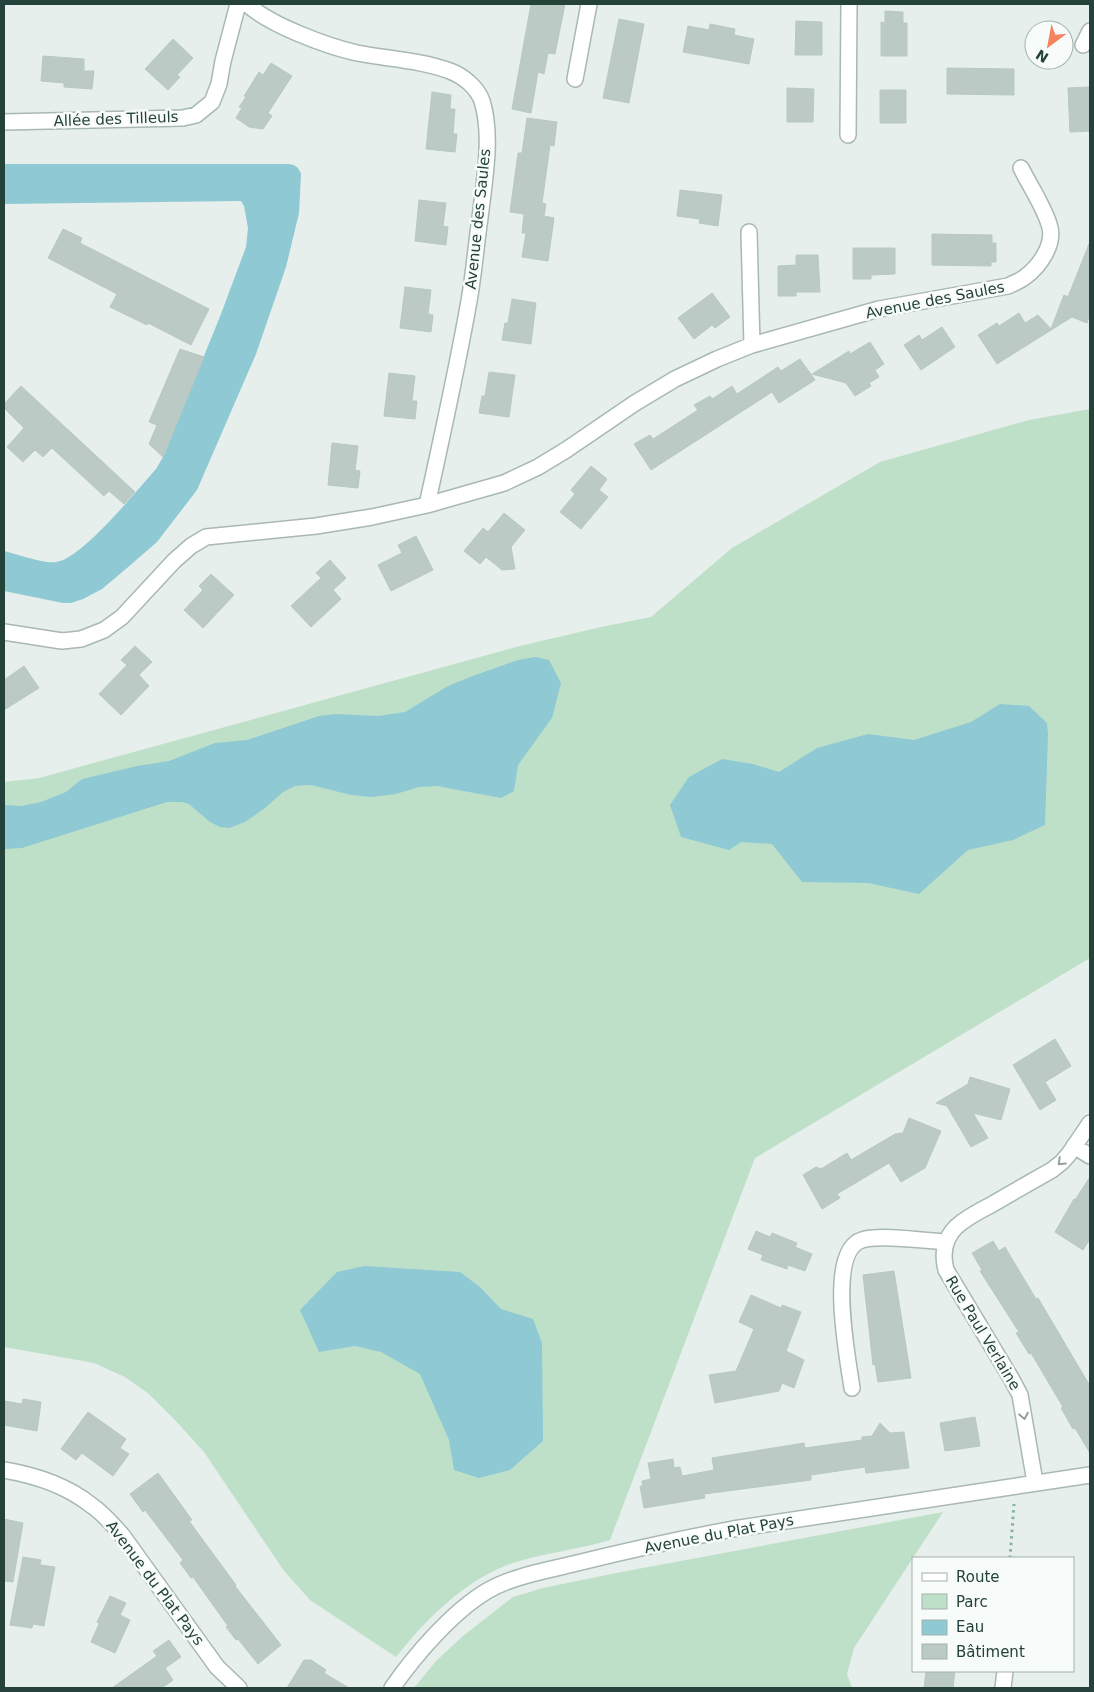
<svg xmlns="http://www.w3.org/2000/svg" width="1094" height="1692" viewBox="0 0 1094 1692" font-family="'DejaVu Sans',sans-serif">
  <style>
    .green { fill: #bfe0c8 }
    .water { fill: #8ec9d4 }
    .building { fill: #bbcac4; stroke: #b8c9c2 }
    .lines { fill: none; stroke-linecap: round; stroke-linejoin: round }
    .minor-casing { stroke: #a8b8b2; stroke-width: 18 }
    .path { stroke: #86b3a5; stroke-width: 3; stroke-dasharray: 2.5 4; stroke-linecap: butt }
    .minor { stroke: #fff; stroke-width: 15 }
    .oneway { stroke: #92a09c }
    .labels { text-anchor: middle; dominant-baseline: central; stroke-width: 5; stroke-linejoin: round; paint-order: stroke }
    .street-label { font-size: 15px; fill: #24423a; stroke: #f7fbf9 }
  </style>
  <rect width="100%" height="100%" fill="#e6efeb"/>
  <!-- green -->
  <path class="green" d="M 1090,409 L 1090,958 L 755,1158 L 610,1540 C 577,1550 542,1553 510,1564 C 464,1581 426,1619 396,1657 L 310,1600 L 284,1571 L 204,1452 L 175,1420 L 149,1394 L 125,1377 L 94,1363 L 4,1347 L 4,782 L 39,778 L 520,646 L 601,627 L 651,617 L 732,548 L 880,462 L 1029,420 Z
    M 943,1512 L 854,1648 L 847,1674 L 852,1688 L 414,1688 L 436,1661 L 463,1636 L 513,1597 L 543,1588 L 616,1573 Z"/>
  <!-- water -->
  <path class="water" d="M 4,164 L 286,164 C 294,164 298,166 301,174 L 299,213 L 286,267 L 256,354 L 197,490 L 157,542 L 127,568 L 102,589 L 83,599 L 71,603 L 63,603 L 4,591 L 4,551 C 16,554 45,564 56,562 C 82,559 137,490 156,469 L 163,457 L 221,314 L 246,247 L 248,228 L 244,206 L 241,201 L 4,204 Z
    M 535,657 L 549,660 L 561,683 L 552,718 L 518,765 L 514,791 L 501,798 L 437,786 L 419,787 L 396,794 L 371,797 L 351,795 L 311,785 L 295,786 L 283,792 L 265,808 L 245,822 L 229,828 L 220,827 L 210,822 L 189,804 L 182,802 L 167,802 L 22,848 L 4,849 L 4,805 L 21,806 L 41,802 L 66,792 L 82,779 L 137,766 L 169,761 L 215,743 L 247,740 L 319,716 L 336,714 L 378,716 L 405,712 L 448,686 L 470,677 L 518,660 Z
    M 1000,704 L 1029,706 L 1047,723 L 1048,734 L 1045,825 L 1013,840 L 968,850 L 919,894 L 868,883 L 802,882 L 772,844 L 741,842 L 729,850 L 681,837 L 670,805 L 689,777 L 722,759 L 753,764 L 779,772 L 817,748 L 868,734 L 914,740 L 971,722 Z
    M 364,1266 L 460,1272 L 480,1287 L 501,1309 L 533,1319 L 542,1343 L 543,1441 L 510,1470 L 479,1478 L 454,1470 L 449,1440 L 420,1374 L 381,1352 L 355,1346 L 319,1352 L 300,1310 L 337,1272 Z"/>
  <!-- building -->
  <path class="building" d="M 531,4 L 565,4 L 555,54 L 548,53 L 544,74 L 538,72 L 531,113 L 512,109 Z
    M 885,11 L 903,12 L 903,23 L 907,23 L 907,56 L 881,56 L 881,22 L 885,23 Z
    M 619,19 L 644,24 L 629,103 L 603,98 Z
    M 796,21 L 822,22 L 822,55 L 795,55 Z
    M 710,24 L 735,29 L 734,35 L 754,39 L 749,64 L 683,52 L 688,26 L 709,30 Z
    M 173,39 L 193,58 L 177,75 L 180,77 L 168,90 L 145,69 Z
    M 43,56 L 84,59 L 84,71 L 94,71 L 92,89 L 64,87 L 64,83 L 41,81 Z
    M 271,63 L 292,76 L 268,113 L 272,116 L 263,129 L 249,127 L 236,118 L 242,108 L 239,107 L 246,97 L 244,96 L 259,72 L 263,75 Z
    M 947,68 L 1014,69 L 1014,95 L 947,94 Z
    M 1090,87 L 1090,131 L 1070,132 L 1068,88 Z
    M 787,88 L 814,89 L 813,122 L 787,122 Z
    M 880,90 L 906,90 L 906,123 L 880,123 Z
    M 432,92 L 451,95 L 450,109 L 455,109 L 453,134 L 457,134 L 455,152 L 426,149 Z
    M 527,118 L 557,122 L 554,146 L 550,145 L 542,203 L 546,204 L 544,216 L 554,218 L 548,261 L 522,257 L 526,233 L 522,233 L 524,214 L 510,212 L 518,153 L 522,153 Z
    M 680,190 L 722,195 L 718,226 L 699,223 L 700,219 L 677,216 Z
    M 419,200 L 446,203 L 443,226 L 448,227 L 446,245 L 415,241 Z
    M 63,229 L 82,238 L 80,243 L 209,309 L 191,345 L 148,323 L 147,325 L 110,307 L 117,294 L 48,258 Z
    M 932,234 L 992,235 L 992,243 L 996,243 L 996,262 L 991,262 L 991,266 L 932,265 Z
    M 1089,244 L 1090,244 L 1090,313 L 1087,323 L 1072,317 L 997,364 L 978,335 L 997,323 L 999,326 L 1019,313 L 1025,323 L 1038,315 L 1051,329 L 1064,295 L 1068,297 Z
    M 853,248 L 895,248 L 895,274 L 871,275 L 871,279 L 853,279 Z
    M 796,255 L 818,255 L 820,292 L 796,292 L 796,296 L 778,296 L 778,266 L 796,265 Z
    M 405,287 L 431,290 L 428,314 L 433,315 L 431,332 L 400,328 Z
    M 712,293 L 730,317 L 715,328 L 712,325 L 694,339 L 678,318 Z
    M 512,299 L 536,303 L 531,344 L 502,340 L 505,323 L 508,323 Z
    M 942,327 L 955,347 L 921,370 L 904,345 L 919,335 L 922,340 Z
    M 870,342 L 884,364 L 875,370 L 879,377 L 869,383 L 871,386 L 855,396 L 846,383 L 812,374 L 849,351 L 850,354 Z
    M 180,349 L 204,357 L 163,457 L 149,444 L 157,425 L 149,422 Z
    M 800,359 L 815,380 L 779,403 L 772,392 L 651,470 L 634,444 L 650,435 L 653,439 L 698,410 L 694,405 L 710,396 L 712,399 L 732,386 L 737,394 L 778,367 L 781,371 Z
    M 489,372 L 515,375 L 509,417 L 479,413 L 482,396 L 485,396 Z
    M 389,373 L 415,376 L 412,401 L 417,401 L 415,419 L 384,416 Z
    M 21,386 L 135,492 L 124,504 L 109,491 L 104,496 L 52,448 L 43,457 L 35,450 L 23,462 L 7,447 L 24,428 L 4,408 L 4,404 Z
    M 332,443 L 358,446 L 355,470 L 360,471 L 358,488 L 328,485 Z
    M 591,466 L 607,479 L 599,490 L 608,497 L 581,529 L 560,512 L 575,494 L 571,490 Z
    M 504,513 L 525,530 L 511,547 L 515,569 L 502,570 L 486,557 L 480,564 L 464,551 L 483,528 L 488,532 Z
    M 416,536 L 433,570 L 391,591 L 378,565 L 402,553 L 398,545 Z
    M 330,560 L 346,578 L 333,590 L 341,599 L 311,627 L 291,606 L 321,578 L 316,573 Z
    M 211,574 L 234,595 L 203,628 L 184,610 L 203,590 L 199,586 Z
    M 135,646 L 152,662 L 139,675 L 149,686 L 121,715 L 99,694 L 127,665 L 121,660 Z
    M 24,666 L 39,688 L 4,710 L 4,680 Z
    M 1055,1039 L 1071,1066 L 1045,1082 L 1056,1100 L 1040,1110 L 1013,1065 Z
    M 970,1077 L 1010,1089 L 1001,1120 L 973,1113 L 988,1138 L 971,1147 L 947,1106 L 936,1103 L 968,1084 Z
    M 909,1118 L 941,1131 L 925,1168 L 901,1182 L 889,1163 L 837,1194 L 840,1198 L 822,1209 L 803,1175 L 816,1167 L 821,1169 L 847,1153 L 851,1160 L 895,1134 L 903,1133 Z
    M 1090,1177 L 1090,1239 L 1083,1250 L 1055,1232 L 1074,1199 L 1075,1200 Z
    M 756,1231 L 770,1237 L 772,1233 L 797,1243 L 795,1247 L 812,1254 L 805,1271 L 788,1265 L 787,1269 L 761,1260 L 763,1255 L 748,1249 Z
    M 993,1241 L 999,1251 L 1005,1247 L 1036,1299 L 1038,1298 L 1090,1386 L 1090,1453 L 1075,1428 L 1073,1429 L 1061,1408 L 1063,1407 L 1031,1353 L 1029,1354 L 1016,1333 L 1019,1332 L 980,1271 L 982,1270 L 972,1253 Z
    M 894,1271 L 911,1378 L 878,1382 L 875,1364 L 873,1365 L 863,1275 Z
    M 751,1295 L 781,1308 L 782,1305 L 801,1312 L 786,1351 L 804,1360 L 794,1388 L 782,1383 L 779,1391 L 715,1403 L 709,1375 L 736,1371 L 754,1329 L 739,1322 Z
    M 23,1399 L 41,1402 L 37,1431 L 4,1425 L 4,1401 L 22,1404 Z
    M 88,1412 L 126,1439 L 120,1448 L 129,1454 L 113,1476 L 82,1453 L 76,1460 L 61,1449 Z
    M 975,1417 L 980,1446 L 945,1451 L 940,1423 Z
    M 880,1423 L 890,1433 L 904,1432 L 909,1468 L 866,1473 L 865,1467 L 811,1475 L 811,1480 L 704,1494 L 705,1498 L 644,1508 L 640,1486 L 643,1486 L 642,1481 L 651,1479 L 648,1463 L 673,1459 L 674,1468 L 680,1467 L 682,1476 L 714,1470 L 712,1458 L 804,1443 L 805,1448 L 862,1440 L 862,1437 L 872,1436 Z
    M 158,1473 L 192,1520 L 189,1521 L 236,1585 L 235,1586 L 281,1645 L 258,1664 L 238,1639 L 236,1640 L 226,1627 L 228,1626 L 193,1577 L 191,1578 L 180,1563 L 183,1560 L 145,1510 L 143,1512 L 130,1494 Z
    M 4,1519 L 23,1523 L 13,1582 L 4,1581 Z
    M 23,1557 L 41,1560 L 40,1565 L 55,1567 L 44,1626 L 33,1624 L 32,1628 L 10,1625 Z
    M 110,1596 L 126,1603 L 120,1615 L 130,1620 L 115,1653 L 91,1642 L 99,1624 L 97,1622 Z
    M 169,1640 L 181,1657 L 165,1668 L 173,1680 L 162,1688 L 112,1688 L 157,1656 L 153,1651 Z
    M 304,1660 L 311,1660 L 326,1670 L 324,1673 L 349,1688 L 287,1688 Z
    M 926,1671 L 955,1671 L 953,1688 L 924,1688 Z"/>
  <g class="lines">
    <!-- minor casing -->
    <g class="minor-casing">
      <path id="minor" d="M 1083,45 L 1090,31
        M 575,79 L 589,4
        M 4,122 L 183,118 L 196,115 L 212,102 L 219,84 L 223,61 L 238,4
        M 848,135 L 849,4
        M 749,232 L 752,345
        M 427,505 L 504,483 L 538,467 L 566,450 L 635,403 L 675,379 L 717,359 L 752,345 L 879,309 L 1008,286 C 1014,283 1020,281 1025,277 C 1040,266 1056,243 1049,224 C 1043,205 1030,186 1021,168
        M 4,632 L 62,641 L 81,639 L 104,630 L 122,617 L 174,561 L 191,546 L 206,537 L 316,526 L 372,517 L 427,505 C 442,437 457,369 469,301 C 474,273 476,245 480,218 C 484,182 493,136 482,101 C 477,87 463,76 450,71 C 420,60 388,59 357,53 C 326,46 270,25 247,4
        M 1074,1146 L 1090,1156
        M 852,1388 C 848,1359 826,1251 862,1240 C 880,1234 926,1241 946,1242
        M 4,1470 C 34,1475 67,1486 91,1505 C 103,1513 112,1524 122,1535 L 217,1667 L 239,1688
        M 1035,1482 L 1020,1395 L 1011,1378 L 946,1270 C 942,1255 944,1239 956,1227 C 966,1218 979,1211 991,1205 C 1011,1193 1031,1182 1052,1170 L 1062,1162 L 1069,1154 L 1090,1123
        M 392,1688 C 415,1655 452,1612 487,1591 C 513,1576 545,1571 573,1564 C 626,1551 680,1539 733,1529 L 1090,1475
        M 1003,1688 L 1005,1671"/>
    </g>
    <!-- path -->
    <path class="path" d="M 1010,1558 L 1014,1504"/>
    <!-- minor -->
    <use href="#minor" class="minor"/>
  </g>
  <!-- one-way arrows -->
  <defs><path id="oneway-chevron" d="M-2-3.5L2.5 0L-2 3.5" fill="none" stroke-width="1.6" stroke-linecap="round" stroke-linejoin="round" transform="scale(1.25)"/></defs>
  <g class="oneway">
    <use href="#oneway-chevron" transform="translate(1061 1162) rotate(136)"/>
    <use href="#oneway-chevron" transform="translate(1024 1416) rotate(79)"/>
  </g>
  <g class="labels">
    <!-- street labels -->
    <g class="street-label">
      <text transform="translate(116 119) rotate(-2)">Allée des Tilleuls</text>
      <text transform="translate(478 219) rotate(-84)">Avenue des Saules</text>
      <text transform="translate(935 300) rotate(-11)">Avenue des Saules</text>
      <text transform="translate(983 1333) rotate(59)">Rue Paul Verlaine</text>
      <text transform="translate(719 1534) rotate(-11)">Avenue du Plat Pays</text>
      <text transform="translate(155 1583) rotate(53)">Avenue du Plat Pays</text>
    </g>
  </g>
  <!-- border -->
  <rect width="1094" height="1692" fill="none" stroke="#24423a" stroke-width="10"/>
  <!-- legend -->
  <rect x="912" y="1557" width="162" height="115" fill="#f7fbf9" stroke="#a3b1ad"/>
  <rect x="922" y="1573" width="25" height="8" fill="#ffffff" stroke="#a3b1ad"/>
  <text x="956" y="1582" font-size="15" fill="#24423a">Route</text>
  <rect x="922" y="1594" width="25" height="15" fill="#bfe0c8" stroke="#a3b1ad"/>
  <text x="956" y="1607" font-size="15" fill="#24423a">Parc</text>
  <rect x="922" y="1620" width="25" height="15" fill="#8ec9d4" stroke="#a3b1ad"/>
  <text x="956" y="1632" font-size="15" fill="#24423a">Eau</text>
  <rect x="922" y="1644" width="25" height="15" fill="#bbcac4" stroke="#a3b1ad"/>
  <text x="956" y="1657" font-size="15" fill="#24423a">Bâtiment</text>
  <!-- north arrow -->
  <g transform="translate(1049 45) rotate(212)"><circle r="24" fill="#f7fbf9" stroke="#a3b1ad"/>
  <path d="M0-4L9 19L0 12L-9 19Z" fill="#f4845f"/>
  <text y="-8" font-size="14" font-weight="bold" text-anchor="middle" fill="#24423a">N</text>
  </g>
</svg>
